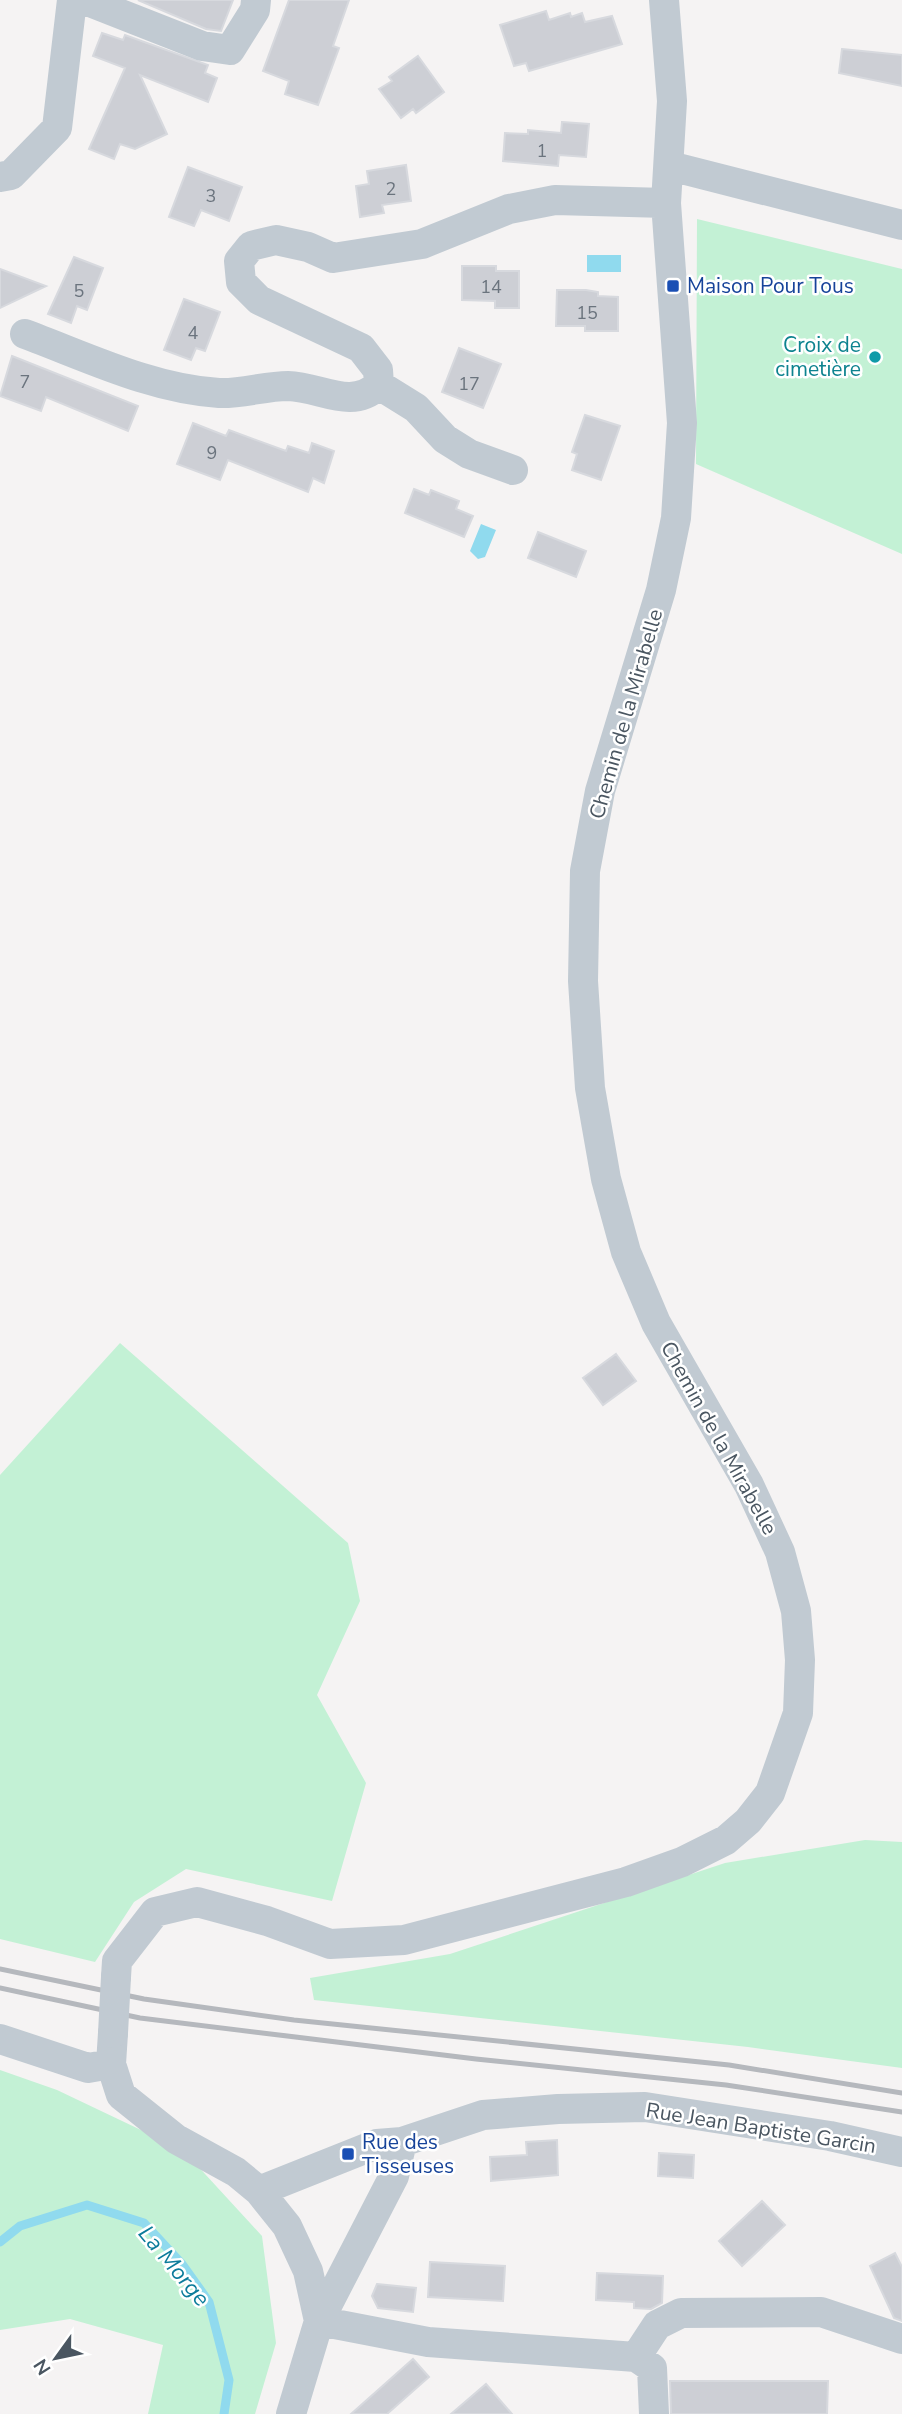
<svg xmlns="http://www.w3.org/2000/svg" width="902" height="2414" viewBox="0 0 902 2414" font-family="'Nunito Sans',sans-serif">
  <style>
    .green { fill: #c3f1d5 }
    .water { fill: #90daee }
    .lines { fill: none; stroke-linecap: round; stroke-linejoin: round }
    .stream { stroke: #90daee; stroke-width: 9 }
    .building { fill: #cdcfd5; stroke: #d7d9de; stroke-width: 2 }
    .minor { stroke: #c1cad2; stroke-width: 30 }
    .rail { stroke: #b5b8bd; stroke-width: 5 }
    .minor-bridge { stroke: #c1cad2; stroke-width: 30 }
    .transit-dot { fill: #1a4fb4; stroke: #fff; stroke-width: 2.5 }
    .culture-dot { fill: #0f9aa8; stroke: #fff; stroke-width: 2.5 }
    .labels { text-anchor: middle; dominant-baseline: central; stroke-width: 5; stroke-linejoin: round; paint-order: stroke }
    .number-label { font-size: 18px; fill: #6b747e }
    .transit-label { font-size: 21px; fill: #164399; stroke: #fff; text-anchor: start }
    .culture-label { font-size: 21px; fill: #0d838f; stroke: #fff; text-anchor: end }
    .street-label { font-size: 21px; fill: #4a5661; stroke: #fff }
    .water-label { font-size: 23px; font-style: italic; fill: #0c7c9b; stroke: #fff }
  </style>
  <rect width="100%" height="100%" fill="#f5f3f3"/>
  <!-- green -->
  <path class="green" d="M 697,219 L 902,269 L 902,554 L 696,464 Z
    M 120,1343 L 348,1543 L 360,1601 L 317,1695 L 366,1783 L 332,1901 L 186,1869 L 134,1902 L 95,1962 L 0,1939 L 0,1475 Z
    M 865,1840 L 902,1842 L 902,2068 L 748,2047 L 314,2000 L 310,1978 L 450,1954 L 725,1863 Z
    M 0,2070 L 57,2090 L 183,2150 L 262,2236 L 276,2343 L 255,2414 L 148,2414 L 163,2345 L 70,2319 L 0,2330 Z"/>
  <!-- water -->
  <path class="water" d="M 587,255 L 621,255 L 621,272 L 587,272 Z
    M 481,524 L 496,530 L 485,557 L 478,559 L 470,551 Z"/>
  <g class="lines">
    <!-- stream -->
    <path class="stream" d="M 0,2242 L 20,2226 L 87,2205 L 144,2223 L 182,2264 L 209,2302 L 229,2380 L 224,2414"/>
  </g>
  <!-- building -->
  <path class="building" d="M 138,0 L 233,0 L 221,31 L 206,29 Z
    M 289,0 L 349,0 L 333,46 L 339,48 L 318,105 L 285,94 L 289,81 L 263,71 Z
    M 546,11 L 549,20 L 570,13 L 571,17 L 582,13 L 585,22 L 612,16 L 622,44 L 529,71 L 526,63 L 514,66 L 500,25 Z
    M 102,33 L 123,40 L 125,35 L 208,65 L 205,73 L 217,78 L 208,102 L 140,75 L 167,134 L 135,149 L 120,144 L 114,159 L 89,149 L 125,68 L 93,56 Z
    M 842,49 L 902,55 L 902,86 L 839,73 Z
    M 418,56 L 444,92 L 416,113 L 413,109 L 401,118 L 379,89 L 392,81 L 389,77 Z
    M 562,122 L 589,124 L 586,157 L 559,155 L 558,166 L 503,161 L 505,133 L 528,134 L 528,130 L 561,133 Z
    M 406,165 L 411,201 L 382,205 L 384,213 L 360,217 L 356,186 L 369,184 L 367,171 Z
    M 188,167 L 242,187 L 229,221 L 201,210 L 194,226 L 169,217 Z
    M 74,257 L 103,268 L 87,310 L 77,306 L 71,323 L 48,314 Z
    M 462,266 L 496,266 L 496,271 L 519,271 L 519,308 L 495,308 L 495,301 L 462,300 Z
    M 0,269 L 46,286 L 0,308 Z
    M 557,290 L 586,290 L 598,292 L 598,296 L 618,297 L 618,331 L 585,331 L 585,326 L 556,326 Z
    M 184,299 L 220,312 L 205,351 L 196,348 L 191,360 L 164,350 Z
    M 459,348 L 501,364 L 483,408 L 442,392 Z
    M 12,356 L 138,406 L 128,431 L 46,397 L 41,411 L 0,396 Z
    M 585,415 L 620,426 L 601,480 L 572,470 L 577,454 L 572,452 Z
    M 193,423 L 226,436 L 229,430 L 286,451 L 288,446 L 309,453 L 312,443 L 334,451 L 324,483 L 313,478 L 308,492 L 228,460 L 220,480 L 177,464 Z
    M 414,489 L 429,495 L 431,490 L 459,501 L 456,509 L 473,516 L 464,537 L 405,513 Z
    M 538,532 L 586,551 L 576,577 L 528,558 Z
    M 616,1354 L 636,1381 L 603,1405 L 583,1378 Z
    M 557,2140 L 558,2175 L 491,2181 L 490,2157 L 527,2155 L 526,2142 Z
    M 659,2153 L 694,2155 L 693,2178 L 658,2176 Z
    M 762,2201 L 785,2225 L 742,2266 L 719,2241 Z
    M 895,2253 L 902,2267 L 902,2321 L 894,2318 L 870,2266 Z
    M 430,2262 L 505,2266 L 503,2301 L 428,2297 Z
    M 597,2273 L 663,2276 L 662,2303 L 651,2309 L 634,2308 L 634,2302 L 596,2300 Z
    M 377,2284 L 416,2288 L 413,2312 L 378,2308 L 372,2296 Z
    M 413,2359 L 429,2377 L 387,2414 L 351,2414 Z
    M 670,2381 L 828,2381 L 827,2414 L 671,2414 Z
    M 486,2384 L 512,2414 L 451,2414 Z"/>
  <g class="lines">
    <!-- minor -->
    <path class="minor" d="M 85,0 L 202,46 L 230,50 L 255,10 L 256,0
      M 670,166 L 902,225
      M 0,177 L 11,175 L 57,128 L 72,0
      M 25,334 C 87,357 152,389 219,393 C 242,394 265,386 288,386 C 322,387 350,411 379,385 L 378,370 L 361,348 L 259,300 L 241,282 L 239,261 L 251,246 L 276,240 L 308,247 L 333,258 L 422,244 L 509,209 L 555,200 L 666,203
      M 379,385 L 416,408 L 445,439 L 469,454 L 513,470
      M 116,1977 L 117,1961 L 155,1912 L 197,1902 L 267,1921 L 330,1944 L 404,1940 L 626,1882 L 682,1862 L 726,1840 L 748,1821 L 770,1793 L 798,1713 L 800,1660 L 796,1611 L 780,1552 L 749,1485 L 656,1323 L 626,1252 L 606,1179 L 590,1088 L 583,981 L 585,871 L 600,791 L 661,590 L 676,518 L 682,423 L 666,203 L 672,101 L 664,0
      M 113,2033 L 111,2064 L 121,2095 L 176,2139 L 236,2172 L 259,2191 L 287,2226 L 308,2271 L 319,2321 L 291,2414
      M 0,2039 L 88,2068 L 111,2064
      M 259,2191 L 377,2144 L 402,2142 L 483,2115 L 558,2109 L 645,2107 L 830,2136 L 902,2152
      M 319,2321 L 428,2342 L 636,2357 L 652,2368 L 654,2414
      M 319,2321 L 394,2176 L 402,2142
      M 636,2357 L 657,2325 L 681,2313 L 821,2312 L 902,2339"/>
    <!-- rail -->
    <path class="rail" d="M 0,1969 L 144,1999 L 294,2020 L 729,2065 L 902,2093
      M 0,1988 L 140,2018 L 476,2059 L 726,2085 L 902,2112"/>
    <!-- minor-bridge -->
    <path class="minor-bridge" d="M 113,2033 L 116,1977"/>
  </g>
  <!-- markers -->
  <g class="transit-dot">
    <rect x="666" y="279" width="14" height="14" rx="3.5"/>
    <rect x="341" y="2147" width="14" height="14" rx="3.5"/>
  </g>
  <circle class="culture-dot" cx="875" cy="357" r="7"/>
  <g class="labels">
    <!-- number labels -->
    <g class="number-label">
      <text x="542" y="151">1</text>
      <text x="391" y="189">2</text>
      <text x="211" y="196">3</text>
      <text x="491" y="287">14</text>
      <text x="79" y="291">5</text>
      <text x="587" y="313">15</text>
      <text x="193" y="333">4</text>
      <text x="25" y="382">7</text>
      <text x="469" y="384">17</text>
      <text x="212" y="453">9</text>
    </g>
    <!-- transit labels -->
    <g class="transit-label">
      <text x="687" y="286">Maison Pour Tous</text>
      <text x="362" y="2142">Rue des<tspan x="362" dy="24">Tisseuses</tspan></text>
    </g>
    <!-- culture labels -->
    <g class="culture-label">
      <text x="861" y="345">Croix de<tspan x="861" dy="24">cimetière</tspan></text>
    </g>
    <!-- street labels -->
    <g class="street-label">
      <text transform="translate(626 714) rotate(-74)">Chemin de la Mirabelle</text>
      <text transform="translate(719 1438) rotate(61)">Chemin de la Mirabelle</text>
      <text transform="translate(761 2128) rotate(9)">Rue Jean Baptiste Garcin</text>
    </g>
    <!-- water labels -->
    <g class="water-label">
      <text transform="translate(174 2266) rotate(50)">La Morge</text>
    </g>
  </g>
  <!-- north arrow -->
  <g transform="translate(56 2358) rotate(237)" stroke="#ffffff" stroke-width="5" paint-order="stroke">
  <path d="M0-5L12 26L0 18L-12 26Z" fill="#4a5661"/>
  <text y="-10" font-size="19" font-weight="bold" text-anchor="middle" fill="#4a5661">N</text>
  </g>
</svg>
